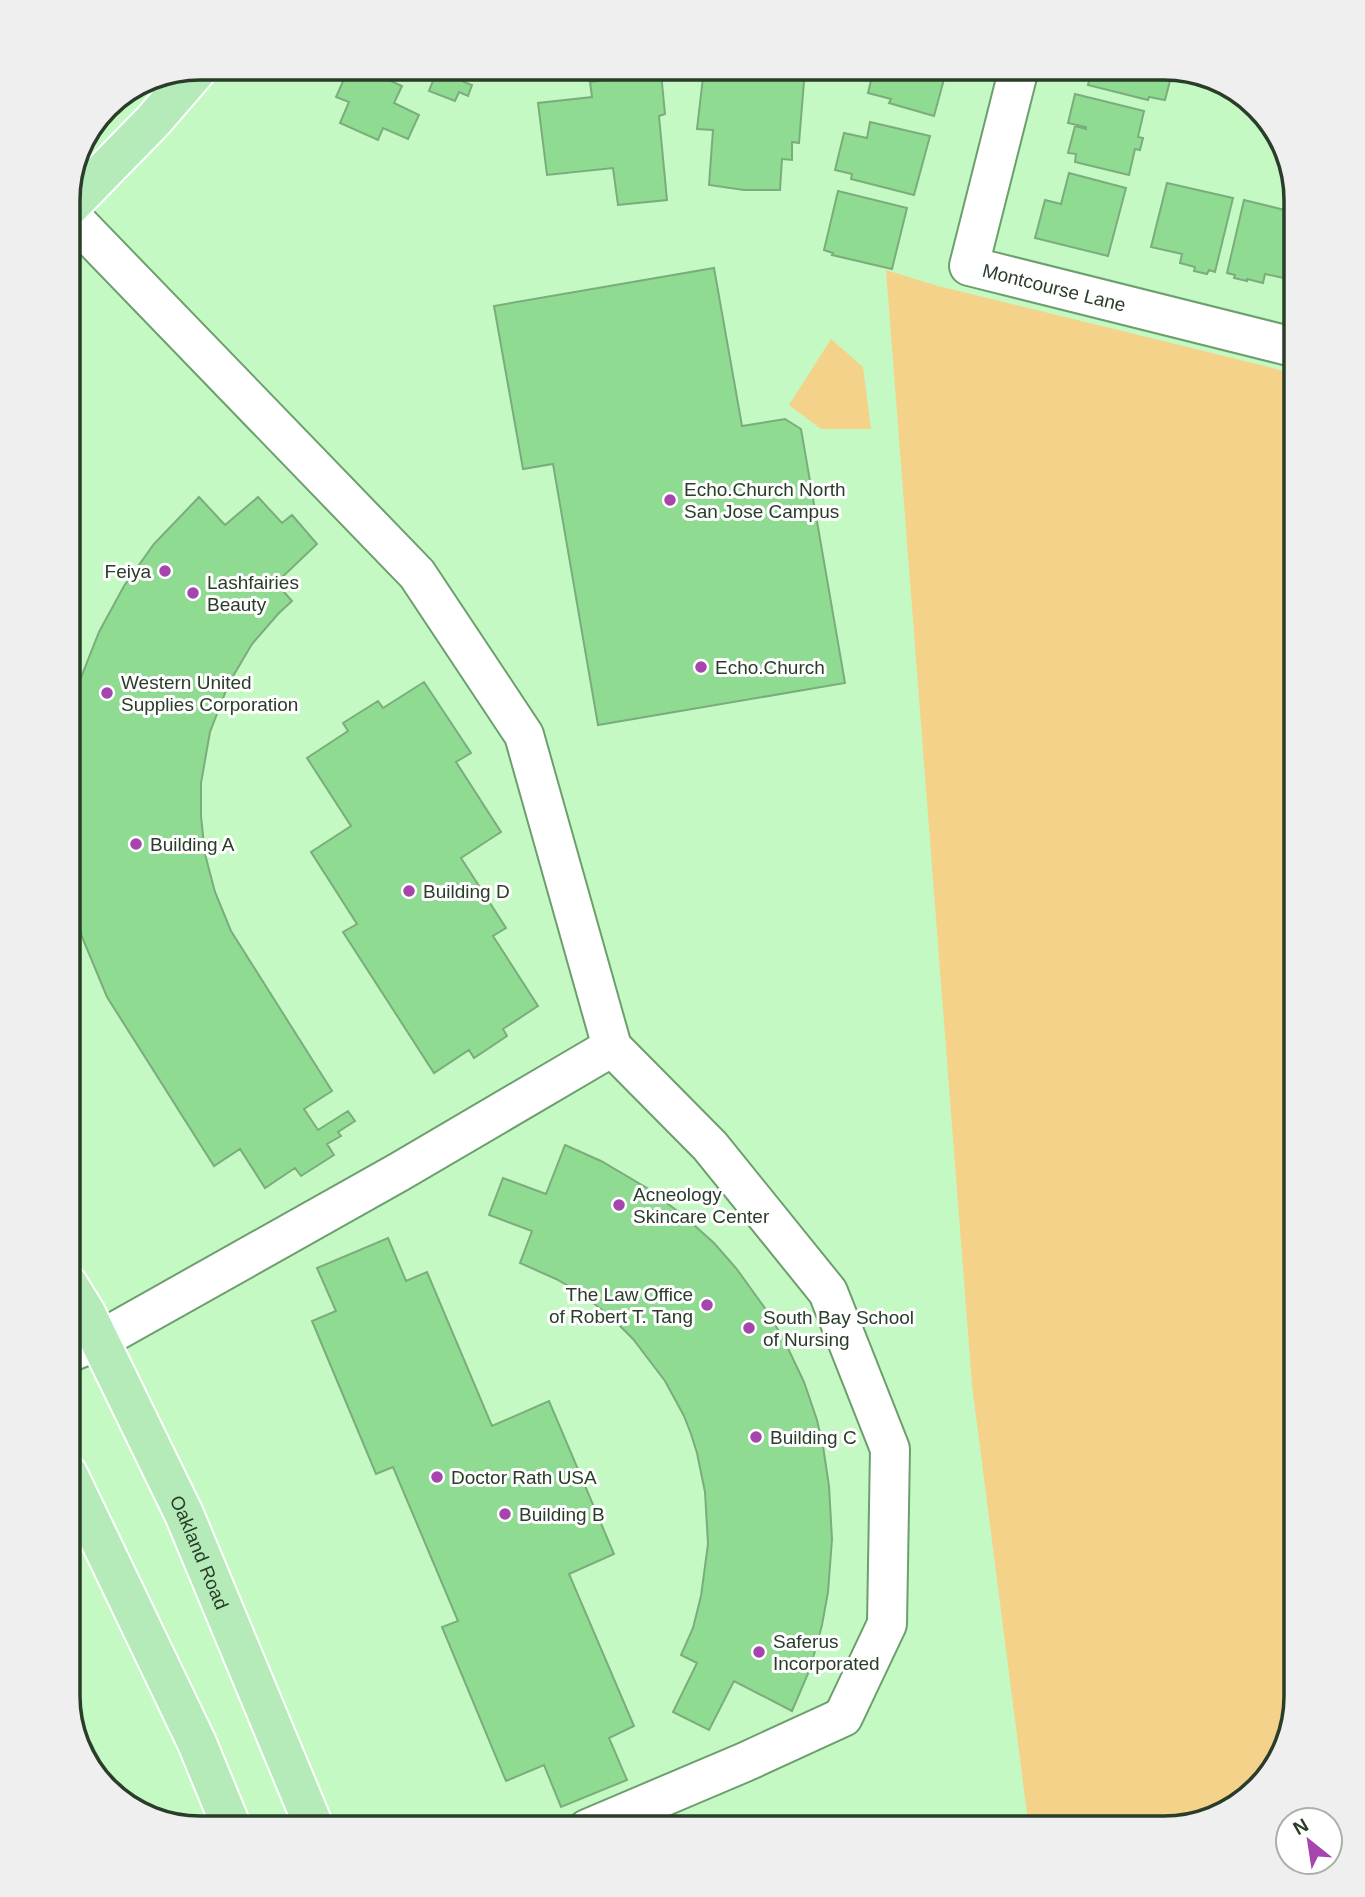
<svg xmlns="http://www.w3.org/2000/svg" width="1365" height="1897" viewBox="0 0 1365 1897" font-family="Arial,sans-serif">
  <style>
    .green { fill: #f4d28a }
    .building { fill: #8edb91; stroke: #7bad7c; stroke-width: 2 }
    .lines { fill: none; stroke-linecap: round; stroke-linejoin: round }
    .minor-casing { stroke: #6d9e6e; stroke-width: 42 }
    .major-casing { stroke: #fff; stroke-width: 42 }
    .minor { stroke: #fff; stroke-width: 38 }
    .major { stroke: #b5ebb8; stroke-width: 38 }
    .poi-dot { fill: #a645ad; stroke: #fff; stroke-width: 2.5 }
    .labels { text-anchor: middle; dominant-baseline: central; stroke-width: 6; stroke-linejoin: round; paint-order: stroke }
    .street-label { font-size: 19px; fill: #293d29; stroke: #fff }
    .poi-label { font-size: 19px; fill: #293d29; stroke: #fff; text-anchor: start }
    .rim { fill: none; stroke: #293d29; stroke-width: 3.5 }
  </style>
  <rect width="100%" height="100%" fill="#c4f9c4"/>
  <!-- green -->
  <path class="green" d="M 886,270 L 938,286 L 1297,374 L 1297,1697 L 1279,1763 L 1231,1811 L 1165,1829 L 1029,1829 L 972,1385 Z
    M 831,339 L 863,367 L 871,429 L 821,429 L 789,405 Z"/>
  <!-- building -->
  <path class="building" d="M 349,68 L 362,68 L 402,86 L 394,103 L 419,115 L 408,139 L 383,128 L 378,140 L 340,123 L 349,102 L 336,97 Z
    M 438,68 L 453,68 L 467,74 L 464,82 L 472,85 L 468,96 L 459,92 L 455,101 L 429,91 Z
    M 752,68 L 805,69 L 799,143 L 792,142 L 792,160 L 782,159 L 780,190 L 744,190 L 709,185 L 713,130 L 697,129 L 704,69 L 751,73 Z
    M 874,68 L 947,68 L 934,116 L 889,103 L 891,99 L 868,93 Z
    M 1086,68 L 1155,69 L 1154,72 L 1171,77 L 1165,100 L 1149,97 L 1148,100 L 1088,85 L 1090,76 L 1085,75 Z
    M 661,73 L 665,114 L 659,116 L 667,200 L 618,205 L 613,168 L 547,175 L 538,103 L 592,97 L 590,82 Z
    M 1075,94 L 1144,111 L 1138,137 L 1143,138 L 1140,150 L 1135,149 L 1129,175 L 1075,162 L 1076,154 L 1068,153 L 1075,126 L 1086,129 L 1086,127 L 1068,123 Z
    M 870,122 L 930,136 L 914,195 L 851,179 L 852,174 L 835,170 L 844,133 L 867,138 Z
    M 1069,173 L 1126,188 L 1108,256 L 1035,238 L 1045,200 L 1061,204 Z
    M 1167,183 L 1233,198 L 1215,272 L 1209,270 L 1207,274 L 1194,271 L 1195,267 L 1180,263 L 1182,254 L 1151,247 Z
    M 838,191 L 907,208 L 892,269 L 832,255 L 833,253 L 824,250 Z
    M 1244,200 L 1297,213 L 1297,281 L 1265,274 L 1263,283 L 1247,279 L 1247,281 L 1234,278 L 1235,275 L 1227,273 Z
    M 714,268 L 742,426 L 785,419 L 801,429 L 845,683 L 598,725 L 553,464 L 523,469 L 494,306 Z
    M 199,497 L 225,525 L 258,497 L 282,523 L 292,515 L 317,544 L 276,583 L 292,601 L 278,614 L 252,644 L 229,683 L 210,732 L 201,783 L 201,816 L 205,854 L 215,892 L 231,931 L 332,1091 L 304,1109 L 318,1130 L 348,1111 L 355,1121 L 338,1132 L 341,1136 L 327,1144 L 334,1155 L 301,1176 L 295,1168 L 265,1188 L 240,1149 L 214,1166 L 107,997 L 82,937 L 68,885 L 68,725 L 80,680 L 99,632 L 124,586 L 154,544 Z
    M 424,682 L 471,753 L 456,762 L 501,832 L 461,858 L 506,928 L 493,936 L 538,1006 L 503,1029 L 507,1036 L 474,1058 L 469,1050 L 434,1073 L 343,932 L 357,924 L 311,852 L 351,826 L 307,758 L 348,731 L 343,723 L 378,701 L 383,708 Z
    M 565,1145 L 601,1161 L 647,1188 L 684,1216 L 714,1243 L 736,1268 L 767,1311 L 784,1340 L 804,1382 L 817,1420 L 823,1446 L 829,1486 L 832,1539 L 828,1592 L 822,1625 L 810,1669 L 792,1711 L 734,1681 L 709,1730 L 673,1712 L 697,1663 L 681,1655 L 693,1628 L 701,1596 L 708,1544 L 705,1492 L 697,1453 L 691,1434 L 684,1416 L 665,1381 L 633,1339 L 610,1316 L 579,1292 L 556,1279 L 520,1263 L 532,1231 L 489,1215 L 503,1178 L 546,1194 Z
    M 388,1238 L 406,1281 L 427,1272 L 492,1426 L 549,1401 L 614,1554 L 569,1574 L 634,1726 L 609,1738 L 627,1780 L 561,1807 L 544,1765 L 506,1781 L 442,1627 L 458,1621 L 393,1467 L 376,1474 L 312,1321 L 336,1311 L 317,1268 Z
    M 73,1714 L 79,1725 L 77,1726 L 87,1744 L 90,1742 L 113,1785 L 110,1786 L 86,1763 Z
    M 698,1819 L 702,1829 L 675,1829 Z"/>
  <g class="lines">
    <!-- minor casing -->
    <g class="minor-casing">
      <g id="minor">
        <path id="s1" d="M 1019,68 L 969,266 L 1297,348"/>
        <path d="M 69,214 L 417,574 L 524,735 L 612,1047 L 710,1146 L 828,1292 L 890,1449 L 887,1624 L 843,1717 L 745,1762 L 587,1829"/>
        <path d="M 68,1353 L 100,1340 L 399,1172 L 612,1047"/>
      </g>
    </g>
    <!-- major casing -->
    <g class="major-casing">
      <g id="major">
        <path d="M 69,207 L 153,121 L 197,70"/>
        <path id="s2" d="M 68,1284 L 86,1313 L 184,1514 L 315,1829"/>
        <path d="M 68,1474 L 197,1743 L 232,1828"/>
      </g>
    </g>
    <!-- minor -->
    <use href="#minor" class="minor"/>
    <!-- major -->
    <use href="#major" class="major"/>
  </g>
  <!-- markers -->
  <g class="poi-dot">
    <circle cx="670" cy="500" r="7"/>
    <circle cx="165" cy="571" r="7"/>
    <circle cx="193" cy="593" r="7"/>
    <circle cx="701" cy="667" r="7"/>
    <circle cx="107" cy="693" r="7"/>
    <circle cx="136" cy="844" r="7"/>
    <circle cx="409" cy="891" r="7"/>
    <circle cx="619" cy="1205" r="7"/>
    <circle cx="707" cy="1305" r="7"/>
    <circle cx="749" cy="1328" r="7"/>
    <circle cx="756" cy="1437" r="7"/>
    <circle cx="437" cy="1477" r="7"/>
    <circle cx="505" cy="1514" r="7"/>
    <circle cx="759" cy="1652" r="7"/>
  </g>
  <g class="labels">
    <!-- street labels -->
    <g class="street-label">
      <text stroke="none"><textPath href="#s1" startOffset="292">Montcourse Lane</textPath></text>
      <text stroke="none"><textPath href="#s2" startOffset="299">Oakland Road</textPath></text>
    </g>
    <!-- poi labels -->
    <g class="poi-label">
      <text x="684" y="489">Echo.Church North<tspan x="684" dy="22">San Jose Campus</tspan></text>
      <text x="151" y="571" text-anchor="end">Feiya</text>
      <text x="207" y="582">Lashfairies<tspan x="207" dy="22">Beauty</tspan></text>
      <text x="715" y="667">Echo.Church</text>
      <text x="121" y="682">Western United<tspan x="121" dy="22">Supplies Corporation</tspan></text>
      <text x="150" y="844">Building A</text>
      <text x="423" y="891">Building D</text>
      <text x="633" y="1194">Acneology<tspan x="633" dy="22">Skincare Center</tspan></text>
      <text x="693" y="1294" text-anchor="end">The Law Office<tspan x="693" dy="22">of Robert T. Tang</tspan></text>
      <text x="763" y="1317">South Bay School<tspan x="763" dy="22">of Nursing</tspan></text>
      <text x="770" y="1437">Building C</text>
      <text x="451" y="1477">Doctor Rath USA</text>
      <text x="519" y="1514">Building B</text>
      <text x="773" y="1641">Saferus<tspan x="773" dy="22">Incorporated</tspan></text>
    </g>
  </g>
  <!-- crop -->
  <path d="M0 0H1365V1897H0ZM200 80H1164A120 120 0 0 1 1284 200V1696A120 120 0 0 1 1164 1816H200A120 120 0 0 1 80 1696V200A120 120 0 0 1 200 80Z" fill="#eeefee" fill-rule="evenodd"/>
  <path class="rim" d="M200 80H1164A120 120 0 0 1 1284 200V1696A120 120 0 0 1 1164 1816H200A120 120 0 0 1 80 1696V200A120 120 0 0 1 200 80Z"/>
  <!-- north arrow -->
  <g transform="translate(1309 1841) rotate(330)"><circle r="33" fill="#ffffff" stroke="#a9b1a9" stroke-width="2"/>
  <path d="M0-5L12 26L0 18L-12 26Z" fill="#a645ad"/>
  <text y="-10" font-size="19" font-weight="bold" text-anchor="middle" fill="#293d29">N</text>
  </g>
</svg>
